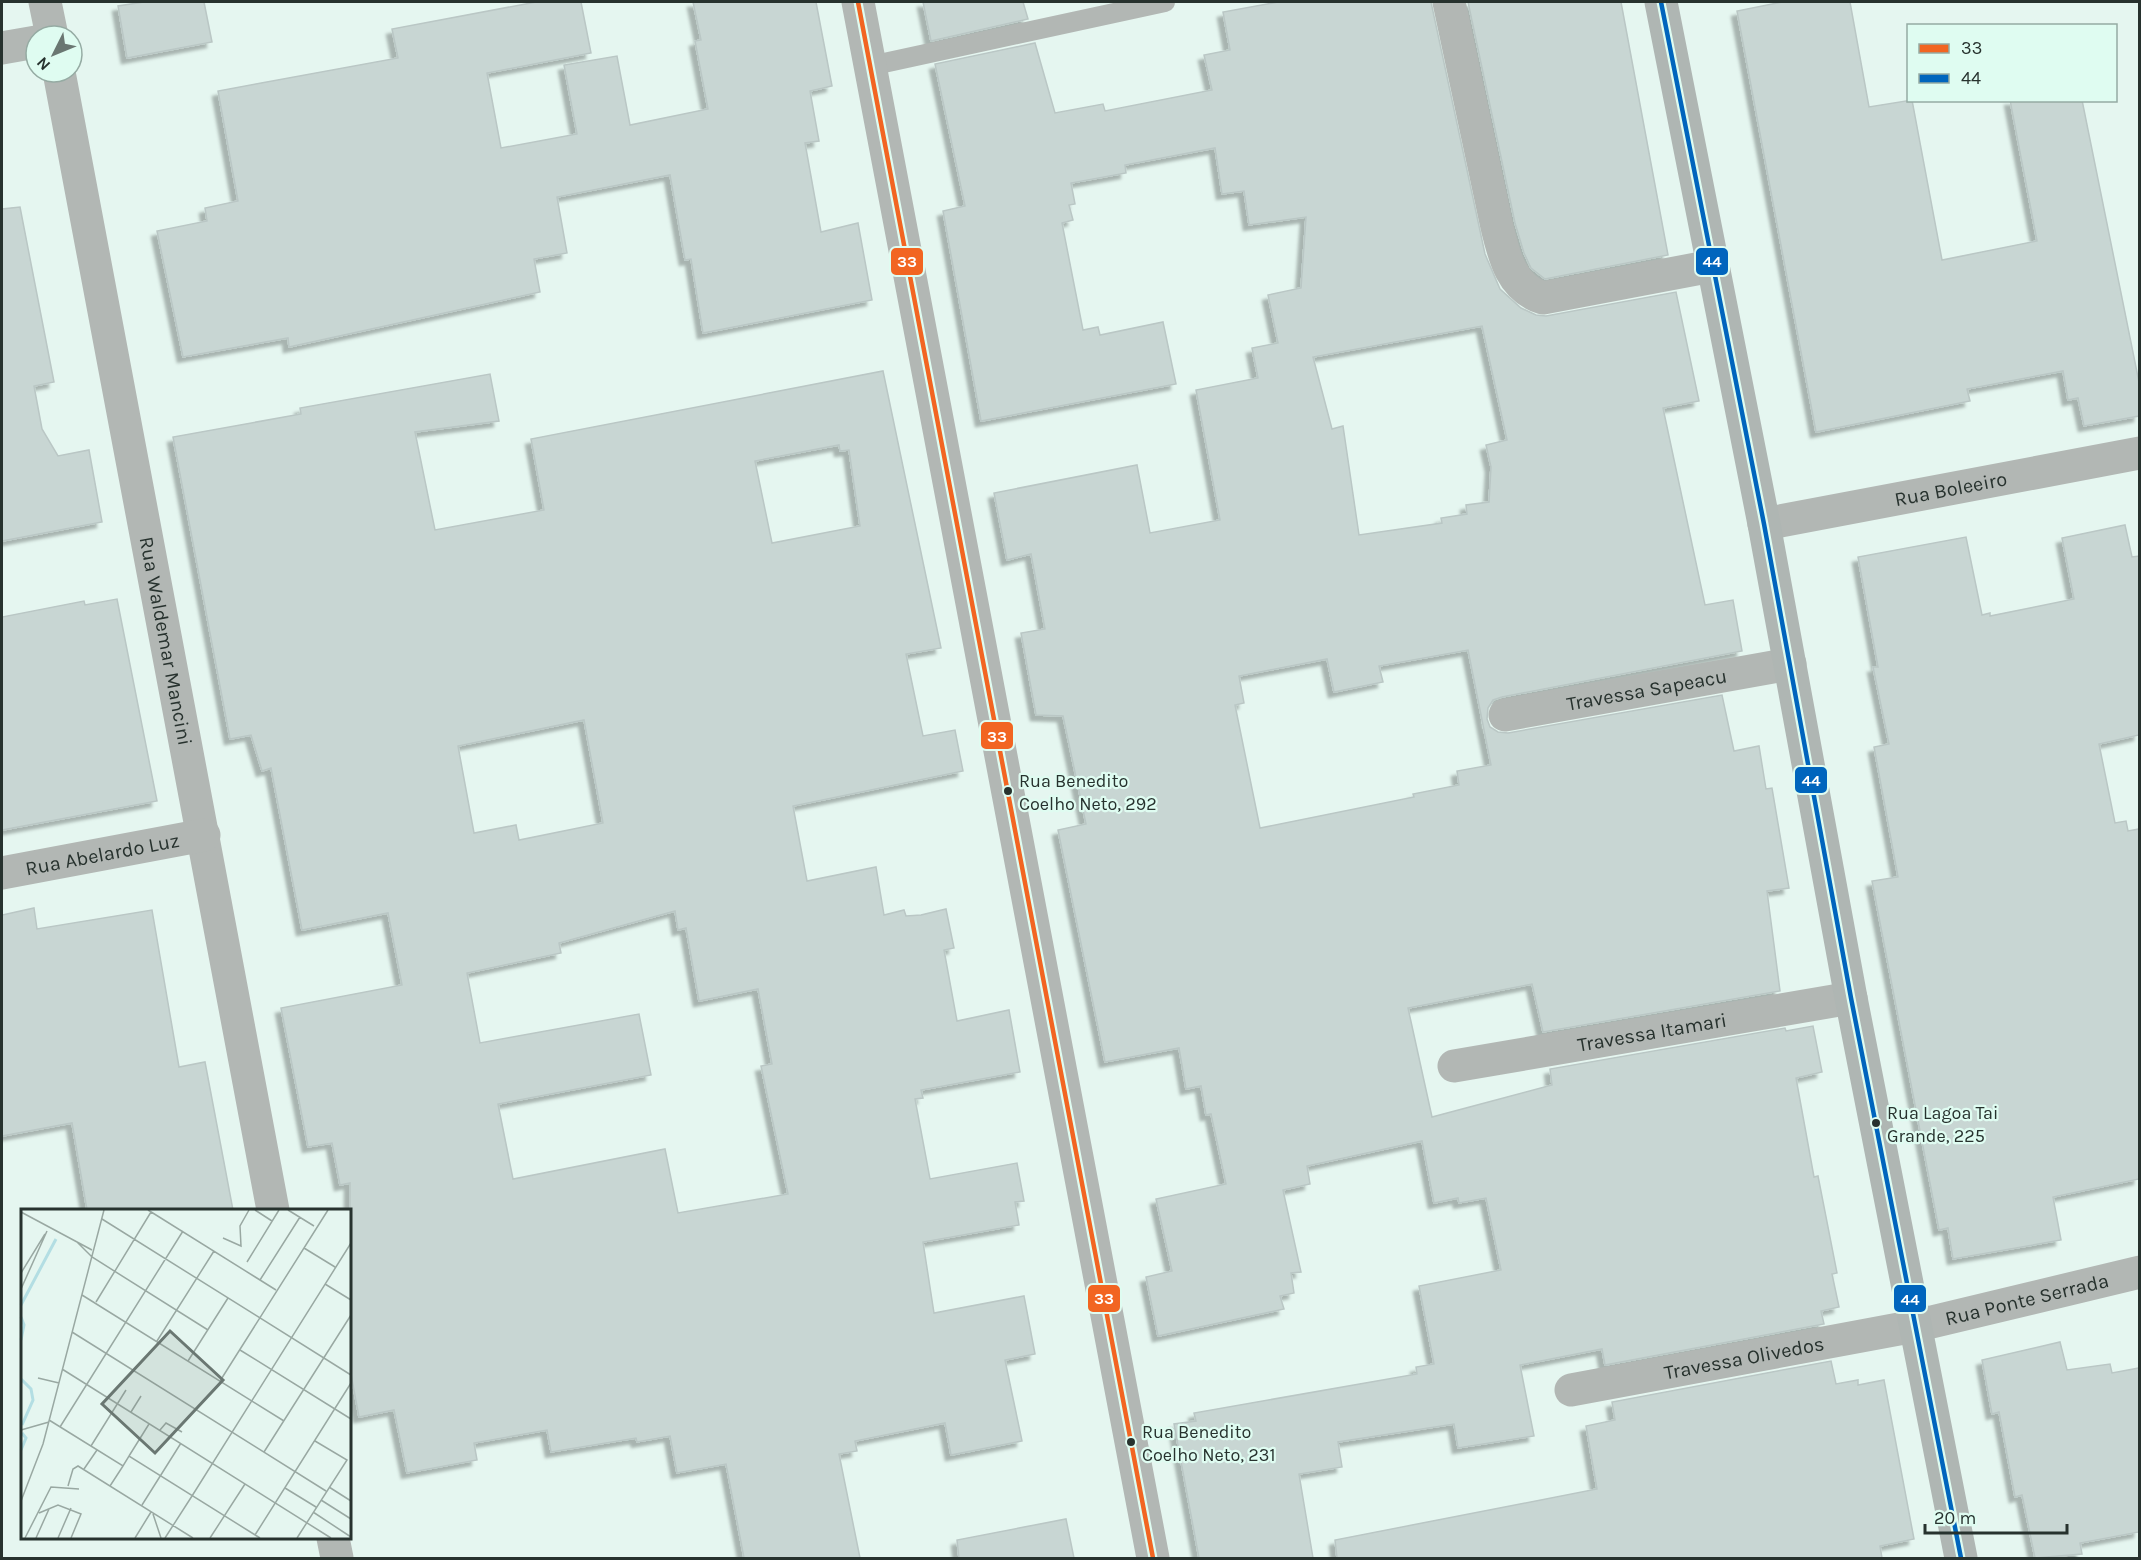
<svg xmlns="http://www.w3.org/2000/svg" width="2141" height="1560" viewBox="0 0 2141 1560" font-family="Karla,sans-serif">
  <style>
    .building { fill: #c8d6d3; stroke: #bac7c5; stroke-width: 1.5; fill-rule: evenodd; filter: url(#shadow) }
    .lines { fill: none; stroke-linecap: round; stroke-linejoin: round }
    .lane { stroke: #b2b7b4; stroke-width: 20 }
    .street { stroke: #b2b7b4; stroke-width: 33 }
    .secondary { stroke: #afb6b3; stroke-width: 33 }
    .bus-1-casing { stroke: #dffcf1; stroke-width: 9 }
    .bus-2-casing { stroke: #dffcf1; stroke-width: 9 }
    .bus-1 { stroke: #f26522; stroke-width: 4.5 }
    .bus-2 { stroke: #0065bd; stroke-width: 4.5 }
    .bus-dot { fill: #27322e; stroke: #dffcf1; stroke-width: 2 }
    .labels { text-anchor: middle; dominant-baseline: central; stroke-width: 4.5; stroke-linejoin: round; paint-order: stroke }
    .bus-label { font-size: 18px; fill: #27322e; stroke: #dffcf1; text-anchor: start }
    .street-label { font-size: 20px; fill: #27322e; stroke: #dffcf1 }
    .inset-river { fill: none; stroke: #b3dee3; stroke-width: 3 }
    .inset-road { fill: none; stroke: #99a8a2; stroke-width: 1.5 }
    .view { fill: #6a7772; fill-opacity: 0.15; stroke: #6a7772; stroke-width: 3 }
    .inset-edge { fill: none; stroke: #27322e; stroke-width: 3 }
    .line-badge { stroke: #dffcf1; stroke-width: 2 }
    .badge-label { font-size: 16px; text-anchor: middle; font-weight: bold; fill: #fff }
  </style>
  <defs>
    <filter id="shadow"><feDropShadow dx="-5.5" dy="5.5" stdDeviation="1.5" flood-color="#0004"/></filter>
  </defs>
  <rect width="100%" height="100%" fill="#e5f6f0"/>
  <!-- building -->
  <path class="building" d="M 144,2 L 204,2 L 212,42 L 127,58 L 118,6 Z
    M 536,2 L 581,2 L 591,53 L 487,73 L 501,148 L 577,134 L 564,65 L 617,56 L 630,125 L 708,109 L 695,41 L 701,40 L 693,2 L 816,2 L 832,86 L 810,91 L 819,141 L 805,143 L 821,232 L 858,223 L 872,300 L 703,333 L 691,259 L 685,260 L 670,175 L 557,197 L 567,253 L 534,259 L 540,292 L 289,347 L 288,338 L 183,357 L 157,231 L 207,221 L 205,208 L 238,201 L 218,91 L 398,58 L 392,29 Z
    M 923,2 L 1023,2 L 1028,19 L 931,41 Z
    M 1278,2 L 1431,2 L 1485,254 L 1500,289 L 1521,308 L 1536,315 L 1546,316 L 1676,292 L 1699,401 L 1663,408 L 1705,605 L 1733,600 L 1742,651 L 1502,697 L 1493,700 L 1488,708 L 1487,719 L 1490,727 L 1498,732 L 1508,733 L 1722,695 L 1734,751 L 1759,746 L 1766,789 L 1772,788 L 1789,888 L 1767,891 L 1780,991 L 1543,1032 L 1532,984 L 1408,1008 L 1432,1117 L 1552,1085 L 1550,1069 L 1785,1028 L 1786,1031 L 1813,1026 L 1822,1072 L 1796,1078 L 1814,1177 L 1818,1176 L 1837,1273 L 1832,1274 L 1839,1307 L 1821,1311 L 1824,1324 L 1605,1365 L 1602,1349 L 1520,1365 L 1534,1436 L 1458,1448 L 1454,1424 L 1338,1442 L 1342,1467 L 1299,1474 L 1313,1558 L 1199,1558 L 1174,1424 L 1196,1421 L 1194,1413 L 1417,1374 L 1416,1367 L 1434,1364 L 1419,1286 L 1501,1270 L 1486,1198 L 1459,1203 L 1458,1198 L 1434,1203 L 1422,1141 L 1307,1166 L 1310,1184 L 1283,1190 L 1301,1272 L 1291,1273 L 1294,1293 L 1280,1296 L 1284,1309 L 1158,1336 L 1146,1277 L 1172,1271 L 1156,1199 L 1226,1184 L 1211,1114 L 1206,1115 L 1201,1086 L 1186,1089 L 1179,1048 L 1105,1062 L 1058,830 L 1086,824 L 1063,716 L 1036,715 L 1021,633 L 1045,629 L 1031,554 L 1007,560 L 994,493 L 1137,465 L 1150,533 L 1220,520 L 1196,390 L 1258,378 L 1252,348 L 1278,343 L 1268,295 L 1301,288 L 1306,217 L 1249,225 L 1244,191 L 1222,194 L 1215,148 L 1125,165 L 1126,173 L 1071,183 L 1075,204 L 1069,205 L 1073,220 L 1062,223 L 1083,330 L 1098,327 L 1100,335 L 1163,322 L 1176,384 L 981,421 L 943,211 L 965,206 L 935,64 L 1035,43 L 1055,113 L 1103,104 L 1105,111 L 1212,90 L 1204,55 L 1230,50 L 1223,12 ZM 1482,326 L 1507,440 L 1486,445 L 1491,467 L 1489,502 L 1466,505 L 1467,514 L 1441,518 L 1442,523 L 1359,535 L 1343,426 L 1332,429 L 1313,357 ZM 1468,650 L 1491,765 L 1457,771 L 1459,785 L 1413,794 L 1414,797 L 1260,828 L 1235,705 L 1244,703 L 1239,676 L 1327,659 L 1334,692 L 1383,682 L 1379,666 Z
    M 1468,2 L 1621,2 L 1668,255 L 1545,279 L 1531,268 L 1524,253 L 1515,223 Z
    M 1782,2 L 1850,2 L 1869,107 L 1912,100 L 1942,260 L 2037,241 L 2010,100 L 2082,100 L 2139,382 L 2139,416 L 2084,426 L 2078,398 L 2068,400 L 2063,371 L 1967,389 L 1970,401 L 1816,432 L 1737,11 Z
    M 20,207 L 54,382 L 34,386 L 42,429 L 58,456 L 89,450 L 102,522 L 2,541 L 2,209 Z
    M 883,371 L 941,648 L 906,654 L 923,736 L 955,730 L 963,771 L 793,806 L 807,881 L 876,867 L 884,915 L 904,910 L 906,916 L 921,915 L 946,909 L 954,948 L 944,950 L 957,1021 L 1009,1010 L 1020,1072 L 921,1090 L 923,1098 L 915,1099 L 930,1179 L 1017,1163 L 1024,1201 L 1015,1202 L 1019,1225 L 923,1242 L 934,1313 L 1024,1296 L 1035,1354 L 1005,1360 L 1022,1441 L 951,1455 L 945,1423 L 855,1441 L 857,1451 L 839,1454 L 860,1558 L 744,1558 L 726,1464 L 677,1473 L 670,1436 L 637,1442 L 636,1438 L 551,1452 L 547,1430 L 474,1443 L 477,1460 L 407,1473 L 394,1410 L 359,1417 L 350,1369 L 350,1183 L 340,1185 L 332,1143 L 308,1147 L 281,1008 L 402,985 L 388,913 L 302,930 L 271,768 L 262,771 L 251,735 L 230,739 L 173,437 L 301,414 L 300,408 L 490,374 L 499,421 L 415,432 L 435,530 L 544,510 L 531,439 ZM 839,445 L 840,451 L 849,450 L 860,526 L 772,543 L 755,461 ZM 584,720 L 603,823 L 519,840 L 516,825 L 474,833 L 458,746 ZM 675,911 L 678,930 L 686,928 L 699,1001 L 758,989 L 772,1064 L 761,1066 L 788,1194 L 678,1213 L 665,1149 L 513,1179 L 498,1104 L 651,1075 L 639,1014 L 480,1043 L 467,973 L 561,953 L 559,943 Z
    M 2125,525 L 2132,557 L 2139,556 L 2139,735 L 2099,744 L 2115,823 L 2126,821 L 2128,831 L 2139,829 L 2139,1179 L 2053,1197 L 2061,1240 L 1953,1259 L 1948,1228 L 1939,1230 L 1872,881 L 1898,877 L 1874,747 L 1889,744 L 1873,667 L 1878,667 L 1858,557 L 1966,537 L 1982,615 L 1990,613 L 1990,616 L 2074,599 L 2062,538 Z
    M 117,599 L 157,801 L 2,830 L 2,617 L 84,601 L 85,605 Z
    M 34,908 L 37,929 L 152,910 L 179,1067 L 205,1062 L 233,1210 L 87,1210 L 72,1123 L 2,1136 L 2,915 Z
    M 2060,1342 L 2067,1370 L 2110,1364 L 2112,1373 L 2139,1368 L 2139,1532 L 2080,1543 L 2082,1554 L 2035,1558 L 2022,1495 L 2015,1497 L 1999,1412 L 1992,1414 L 1982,1360 Z
    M 1831,1361 L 1836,1384 L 1858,1380 L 1858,1385 L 1884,1380 L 1914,1539 L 1880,1546 L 1882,1558 L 1337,1558 L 1335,1540 L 1597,1489 L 1586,1426 L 1615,1420 L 1612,1402 Z
    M 1066,1519 L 1074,1558 L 959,1558 L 957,1540 Z"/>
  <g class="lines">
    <!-- lane -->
    <path class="lane" d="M 870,66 L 1165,2"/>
    <!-- street -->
    <g class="street">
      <path d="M 45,2 L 52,36"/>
      <path d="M 858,2 L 1153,1558"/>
      <path d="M 1449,2 L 1497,227 C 1504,256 1511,288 1543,298 L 1712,266"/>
      <path d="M 2,48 L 36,42"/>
      <path id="s1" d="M 59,72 L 273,1210"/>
      <path id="s2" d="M 1764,524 L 2140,453"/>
      <path id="s3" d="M 1505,715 L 1790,664"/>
      <path id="s4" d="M 2,873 L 204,835"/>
      <path id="s5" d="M 1454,1066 L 1851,998"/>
      <path id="s6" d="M 1571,1390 L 1915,1326 L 2140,1272"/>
      <path d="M 333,1538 L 337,1558"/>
    </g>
    <!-- secondary -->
    <path class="secondary" d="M 1661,2 L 1764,524 L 1851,998 L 1961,1558"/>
    <!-- bus-1 casing -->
    <g class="bus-1-casing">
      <path id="bus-1" d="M 858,2 L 1153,1558"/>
    </g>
    <!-- bus-2 casing -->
    <g class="bus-2-casing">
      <path id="bus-2" d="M 1661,2 L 1764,524 L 1851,998 L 1961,1558"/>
    </g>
    <!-- bus-1 -->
    <use href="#bus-1" class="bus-1"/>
    <!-- bus-2 -->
    <use href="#bus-2" class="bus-2"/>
  </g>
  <!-- markers -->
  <g class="bus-dot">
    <circle cx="1008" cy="791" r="5"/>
    <circle cx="1876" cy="1123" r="5"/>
    <circle cx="1131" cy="1442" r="5"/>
  </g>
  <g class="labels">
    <!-- bus labels -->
    <g class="bus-label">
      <text x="1019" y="781">Rua Benedito<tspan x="1019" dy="23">Coelho Neto, 292</tspan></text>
      <text x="1887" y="1113">Rua Lagoa Tai<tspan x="1887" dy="23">Grande, 225</tspan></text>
      <text x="1142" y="1432">Rua Benedito<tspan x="1142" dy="23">Coelho Neto, 231</tspan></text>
    </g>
    <!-- street labels -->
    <g class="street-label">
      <text stroke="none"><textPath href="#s2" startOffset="190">Rua Boleeiro</textPath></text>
      <text stroke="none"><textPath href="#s1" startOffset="579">Rua Waldemar Mancini</textPath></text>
      <text stroke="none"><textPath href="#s3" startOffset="144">Travessa Sapeacu</textPath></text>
      <text stroke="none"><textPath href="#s4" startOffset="102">Rua Abelardo Luz</textPath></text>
      <text stroke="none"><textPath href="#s5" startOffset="201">Travessa Itamari</textPath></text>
      <text stroke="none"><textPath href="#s6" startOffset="465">Rua Ponte Serrada</textPath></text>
      <text stroke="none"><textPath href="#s6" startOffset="176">Travessa Olivedos</textPath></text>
    </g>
  </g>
  <!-- overview -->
  <g transform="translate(21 1209)">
    <rect width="330" height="330" fill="#e5f6f0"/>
    <path class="inset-river" d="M 0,96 L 35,30M 0,108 L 3,116 L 0,131M 0,170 L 10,180 L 12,191 L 1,216M 0,241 L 5,229 L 1,224"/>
    <path class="inset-road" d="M 127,1 L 255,81M 234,1 L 251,12M 267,1 L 293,17M 0,3 L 71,41M 81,10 L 330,166M 202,29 L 220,37 L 219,17 L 228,1M 56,33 L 71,48 L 187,121M 283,39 L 314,58M 226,53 L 258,1M 0,64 L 24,25M 239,71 L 279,8M 304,75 L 330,91M 0,80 L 26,22M 61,86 L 263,212M 75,93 L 130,3M 51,123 L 305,282M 136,132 L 193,42M 219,141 L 330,210M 167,152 L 207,89M 41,160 L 310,329M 17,169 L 38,174M 199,172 L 307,1M 110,203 L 120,187M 28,211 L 102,257 L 108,247 L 239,329M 39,218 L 162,22M 0,221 L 28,213M 139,221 L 145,214 L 161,223M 70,237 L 105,181M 243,243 L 330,106M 108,247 L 128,215M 63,260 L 76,241M 47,277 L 52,260 L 57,257 L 172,329M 89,277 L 102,257M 308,278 L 330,292M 264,279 L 295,298M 171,287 L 330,34M 300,291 L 330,310M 0,292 L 22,235 L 83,1M 121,296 L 160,234M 292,303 L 330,328M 18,304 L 37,296 L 60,305 L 50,329M 132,305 L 140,329M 234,326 L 330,174M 4,329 L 30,278 L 58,280M 15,329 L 28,300M 37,329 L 50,299M 114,329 L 130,303M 144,329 L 171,287M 189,329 L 224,275M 276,329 L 326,251 L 294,232"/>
    <path class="view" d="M 149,122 L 202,171 L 134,244 L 81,195 Z"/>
    <rect width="330" height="330" class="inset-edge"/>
  </g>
  <g class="line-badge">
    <rect x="1695" y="247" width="34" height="29" rx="6" fill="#0065bd"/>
    <rect x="890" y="247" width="34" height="29" rx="6" fill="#f26522"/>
    <rect x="980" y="721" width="34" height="29" rx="6" fill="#f26522"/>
    <rect x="1794" y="766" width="34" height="28" rx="6" fill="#0065bd"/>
    <rect x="1087" y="1284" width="34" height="29" rx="6" fill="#f26522"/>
    <rect x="1893" y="1284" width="34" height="29" rx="6" fill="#0065bd"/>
  </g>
  <g class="badge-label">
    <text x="1712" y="267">44</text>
    <text x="907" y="267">33</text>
    <text x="997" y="742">33</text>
    <text x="1811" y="786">44</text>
    <text x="1104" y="1304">33</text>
    <text x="1910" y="1305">44</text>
  </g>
  <!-- border -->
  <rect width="2141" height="1560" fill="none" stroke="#27322e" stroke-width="6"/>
  <!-- legend -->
  <rect x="1907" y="24" width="210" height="78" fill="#dffcf1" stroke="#95aba3" stroke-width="1.5"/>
  <rect x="1919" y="44" width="30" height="9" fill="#f26522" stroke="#95aba3" stroke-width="1.5"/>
  <text x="1961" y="54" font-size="18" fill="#27322e">33</text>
  <rect x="1919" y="74" width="30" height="9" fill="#0065bd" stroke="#95aba3" stroke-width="1.5"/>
  <text x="1961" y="84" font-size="18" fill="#27322e">44</text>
  <!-- north arrow -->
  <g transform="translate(54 54) rotate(227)"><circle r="28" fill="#dffcf1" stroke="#95aba3" stroke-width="1.5"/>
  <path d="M0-4.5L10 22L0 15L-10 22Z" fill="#6a7772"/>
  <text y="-9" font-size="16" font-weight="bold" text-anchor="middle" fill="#27322e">N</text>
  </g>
  <!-- scale -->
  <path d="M1925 1524v9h142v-9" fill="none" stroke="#27322e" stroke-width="3"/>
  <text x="1934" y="1524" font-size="18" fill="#27322e" stroke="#dffcf1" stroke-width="4.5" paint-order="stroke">20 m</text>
</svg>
